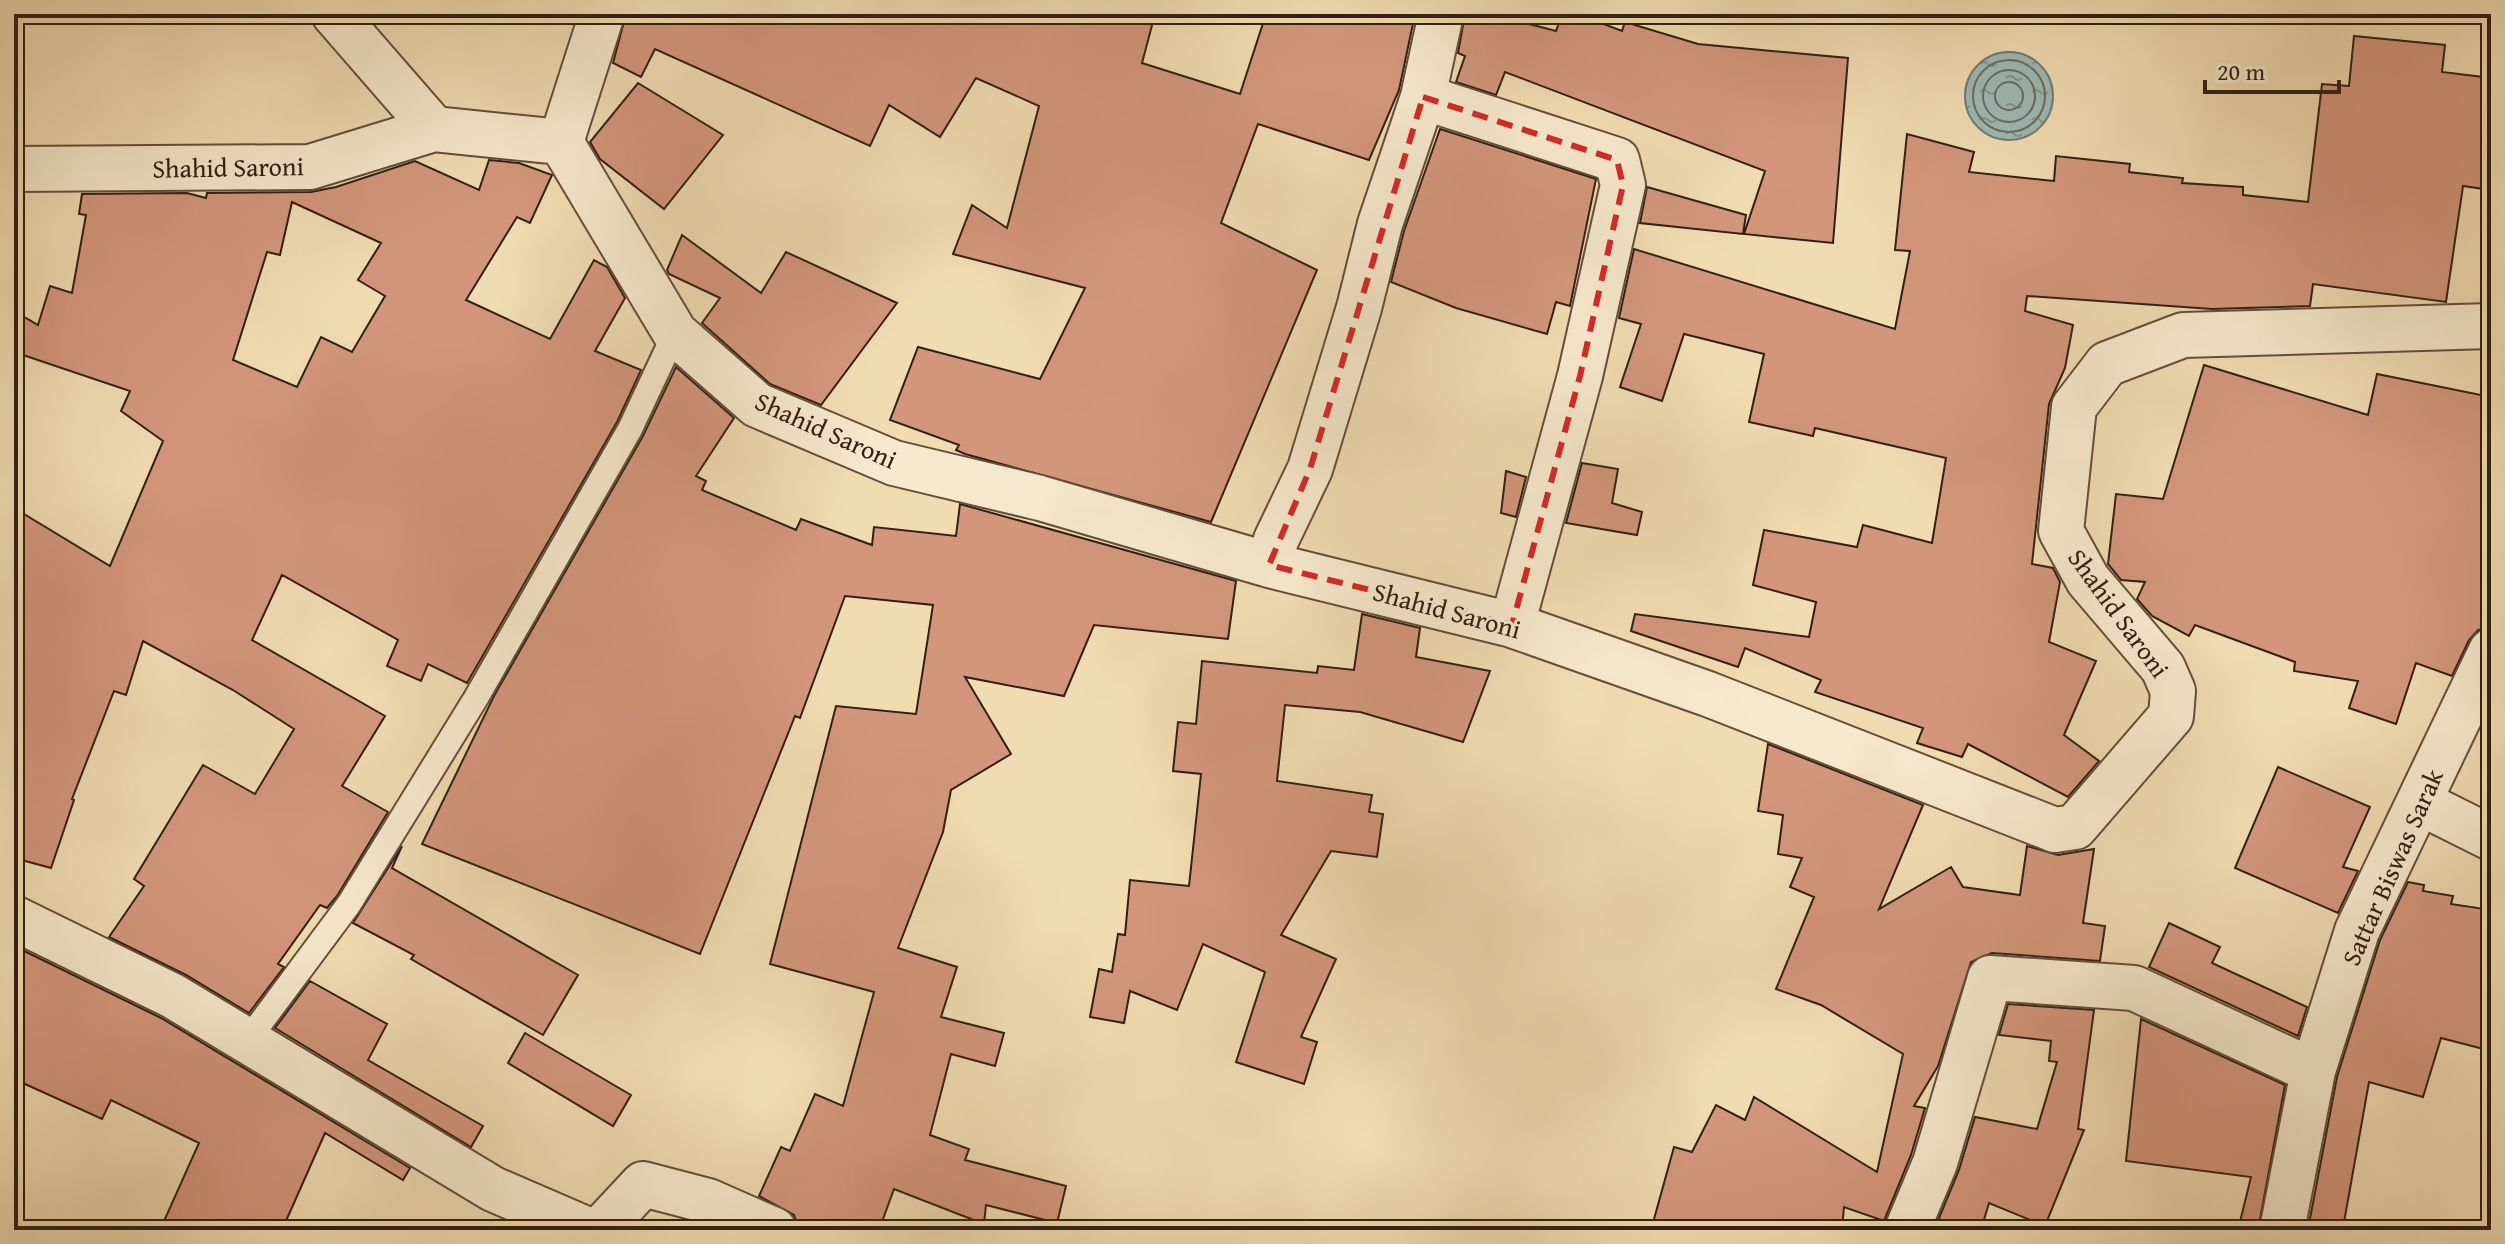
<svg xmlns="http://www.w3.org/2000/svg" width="2505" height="1244" viewBox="0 0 2505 1244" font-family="'Gentium Book Plus',serif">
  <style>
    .water { fill: url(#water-ripples); stroke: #737b75; stroke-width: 2 }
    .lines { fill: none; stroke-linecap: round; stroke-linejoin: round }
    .shore { stroke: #686c64; stroke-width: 2 }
    .building { fill: #d3967b; stroke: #321f14; stroke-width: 2; fill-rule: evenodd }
    .service-casing { stroke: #624e3b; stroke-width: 28 }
    .minor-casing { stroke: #624e3b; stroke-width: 48 }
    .service { stroke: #f6e8cc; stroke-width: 24 }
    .minor { stroke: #f6e8cc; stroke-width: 44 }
    .marked { fill: none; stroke: #d62828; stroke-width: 6; stroke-dasharray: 16 10; stroke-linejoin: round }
    .labels { text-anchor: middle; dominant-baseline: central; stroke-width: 6; stroke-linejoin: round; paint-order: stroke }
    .street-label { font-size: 26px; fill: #321f14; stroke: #f6e8cc }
  </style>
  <defs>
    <pattern id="water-ripples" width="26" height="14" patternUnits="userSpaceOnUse" patternTransform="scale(2)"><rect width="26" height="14" fill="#9eb9b5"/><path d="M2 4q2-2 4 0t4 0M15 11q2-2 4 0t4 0" fill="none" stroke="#819692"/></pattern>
  </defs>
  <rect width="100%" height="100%" fill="#f1dbb1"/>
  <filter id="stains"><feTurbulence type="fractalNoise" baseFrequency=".0025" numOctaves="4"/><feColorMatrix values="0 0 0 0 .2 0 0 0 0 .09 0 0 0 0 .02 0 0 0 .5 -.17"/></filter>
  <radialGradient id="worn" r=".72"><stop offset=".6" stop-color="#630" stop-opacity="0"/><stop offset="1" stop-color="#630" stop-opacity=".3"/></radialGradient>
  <!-- water -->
  <path class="water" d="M1965 96a44 44 0 1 1 88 0a44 44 0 1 1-88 0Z"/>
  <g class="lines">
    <!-- shore -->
    <path class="shore" d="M1973 96a36 36 0 1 1 72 0a36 36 0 1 1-72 0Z
      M1983 96a26 26 0 1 1 52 0a26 26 0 1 1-52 0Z
      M1995 96a14 14 0 1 1 28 0a14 14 0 1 1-28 0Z"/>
  </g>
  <!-- building -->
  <path class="building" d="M 626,14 L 1155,14 L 1142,63 L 1240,94 L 1266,14 L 1415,14 L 1399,90 L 1369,160 L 1258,124 L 1221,223 L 1317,270 L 1211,522 L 965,454 L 956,450 L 959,445 L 890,420 L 918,347 L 1040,379 L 1085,288 L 953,254 L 972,205 L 1007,228 L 1039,106 L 976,78 L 940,137 L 889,105 L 870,146 L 655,49 L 641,77 L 613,63 Z
    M 1465,14 L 1491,14 L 1556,31 L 1562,14 L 1577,14 L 1622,31 L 1625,22 L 1698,44 L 1848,58 L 1833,243 L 1744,234 L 1765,171 L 1505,72 L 1496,95 L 1456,82 L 1465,56 L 1458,53 Z
    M 2354,36 L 2445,45 L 2442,72 L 2491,78 L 2491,190 L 2463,186 L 2446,302 L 2313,284 L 2310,306 L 2212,309 L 2027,296 L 2025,311 L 2073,325 L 2065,368 L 2049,404 L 2032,564 L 2053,568 L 2060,582 L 2049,642 L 2096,661 L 2064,735 L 2099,761 L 2068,797 L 1968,744 L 1962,757 L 1917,743 L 1923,728 L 1815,692 L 1821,680 L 1745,648 L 1738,667 L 1631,631 L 1635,614 L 1809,637 L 1816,602 L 1753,585 L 1764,530 L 1857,547 L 1863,525 L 1932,543 L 1946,458 L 1815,428 L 1813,436 L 1749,422 L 1764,354 L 1684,334 L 1662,401 L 1620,387 L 1641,324 L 1619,318 L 1634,249 L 1895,329 L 1910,251 L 1895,250 L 1907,134 L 1974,152 L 1969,172 L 2054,181 L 2056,156 L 2130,164 L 2129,172 L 2183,178 L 2182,183 L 2243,187 L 2243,195 L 2308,202 L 2322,84 L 2349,86 Z
    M 638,83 L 723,135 L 664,209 L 600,159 L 590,142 Z
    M 1440,129 L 1596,179 L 1570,306 L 1556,302 L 1547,334 L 1456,308 L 1391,282 L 1404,231 Z
    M 489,160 L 519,163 L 552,175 L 530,223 L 517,217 L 466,300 L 550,339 L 594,260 L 607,267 L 625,298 L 595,351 L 641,370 L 617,422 L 467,683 L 428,664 L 421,681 L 387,666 L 398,640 L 282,575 L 252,640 L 385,716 L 342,786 L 388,812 L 337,896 L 327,908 L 320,905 L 278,964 L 284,967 L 249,1013 L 186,975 L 109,937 L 144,886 L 134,879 L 203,765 L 255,794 L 294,729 L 233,690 L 143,641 L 126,695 L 114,691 L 72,799 L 74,800 L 51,868 L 14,858 L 14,508 L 110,566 L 163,441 L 121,411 L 130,391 L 14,352 L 14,311 L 38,325 L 50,286 L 72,293 L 86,215 L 79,214 L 82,194 L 187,193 L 206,198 L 207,193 L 311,192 L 336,187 L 415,161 L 479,190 ZM 292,202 L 381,243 L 358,280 L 385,296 L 352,352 L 321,337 L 297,387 L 233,360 L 267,252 L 280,255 Z
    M 1647,187 L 1746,215 L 1743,234 L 1640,223 Z
    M 682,235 L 761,293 L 786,252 L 897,303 L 821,405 L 770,384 L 702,323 L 720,298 L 669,274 L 667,270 Z
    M 2204,365 L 2368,415 L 2377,374 L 2491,397 L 2491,626 L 2478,630 L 2469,640 L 2452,676 L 2416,663 L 2396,724 L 2349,708 L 2358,681 L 2294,671 L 2295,662 L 2195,625 L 2189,636 L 2152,616 L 2137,599 L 2145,582 L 2121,580 L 2108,564 L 2116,494 L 2163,499 Z
    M 676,367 L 734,418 L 696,476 L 706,481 L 702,490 L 796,530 L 801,519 L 872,545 L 874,527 L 956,536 L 960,504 L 1236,581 L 1228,639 L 1094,625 L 1064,696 L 965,677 L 1011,754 L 951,790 L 943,832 L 898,948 L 957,967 L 941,1017 L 1004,1033 L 995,1066 L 951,1054 L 930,1135 L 969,1149 L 965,1160 L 1066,1186 L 1057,1223 L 986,1205 L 984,1224 L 894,1189 L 879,1230 L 799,1230 L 794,1215 L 759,1196 L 781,1147 L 790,1151 L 815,1094 L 843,1106 L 874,992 L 770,964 L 836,706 L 916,714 L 933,605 L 845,596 L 800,718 L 795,716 L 700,954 L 422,844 L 494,696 L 643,436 Z
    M 1582,463 L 1618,469 L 1612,503 L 1642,512 L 1637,535 L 1566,523 Z
    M 1506,471 L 1526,477 L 1516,517 L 1501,513 Z
    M 1362,614 L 1420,628 L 1416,657 L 1490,671 L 1463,742 L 1360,712 L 1285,705 L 1277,781 L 1372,795 L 1369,812 L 1383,814 L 1377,857 L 1331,851 L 1281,935 L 1336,959 L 1301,1037 L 1317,1042 L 1304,1084 L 1236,1062 L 1265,972 L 1203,944 L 1177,1010 L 1130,991 L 1124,1023 L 1090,1017 L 1099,969 L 1112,972 L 1118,934 L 1125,935 L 1130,880 L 1189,886 L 1201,774 L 1173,771 L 1178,722 L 1196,724 L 1202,661 L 1317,673 L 1318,666 L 1354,670 Z
    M 1768,744 L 1923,805 L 1879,909 L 1951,867 L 1963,887 L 2020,895 L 2027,846 L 2058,855 L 2094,849 L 2083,923 L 2105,926 L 2100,961 L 1992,953 L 1971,962 L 1938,1066 L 1914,1106 L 1925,1108 L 1911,1155 L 1884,1221 L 1844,1207 L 1842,1230 L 1651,1230 L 1674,1147 L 1692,1152 L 1716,1105 L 1745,1120 L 1754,1097 L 1877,1172 L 1903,1054 L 1821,1005 L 1776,989 L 1814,897 L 1790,887 L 1802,858 L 1778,854 L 1783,815 L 1758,811 Z
    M 2278,767 L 2370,807 L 2343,867 L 2358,871 L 2338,913 L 2235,868 Z
    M 402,846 L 392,868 L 578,975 L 543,1035 L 411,959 L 414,955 L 353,923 Z
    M 2408,882 L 2424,885 L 2423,891 L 2453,896 L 2451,904 L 2491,910 L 2491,1051 L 2441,1038 L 2423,1097 L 2369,1082 L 2343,1228 L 2309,1224 L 2337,1077 L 2380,940 Z
    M 2169,923 L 2220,947 L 2212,963 L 2307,1007 L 2298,1036 L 2149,967 Z
    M 14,946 L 161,1018 L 410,1168 L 403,1180 L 325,1133 L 282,1230 L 160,1230 L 199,1143 L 111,1100 L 102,1119 L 14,1079 Z
    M 310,981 L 387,1024 L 368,1060 L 483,1126 L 471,1147 L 275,1028 Z
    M 2008,1004 L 2094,1010 L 2078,1129 L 2084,1130 L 2045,1226 L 1989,1203 L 1981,1230 L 1934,1230 L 1959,1170 L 1975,1117 L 2037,1129 L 2057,1062 L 2049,1061 L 2051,1041 L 1999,1035 Z
    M 2141,1019 L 2285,1085 L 2258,1230 L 2238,1230 L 2251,1177 L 2126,1161 Z
    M 525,1033 L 631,1095 L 613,1126 L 508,1063 Z"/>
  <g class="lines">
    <!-- service casing -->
    <g class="service-casing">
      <path id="service" d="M 247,1041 L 349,904 L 476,698 L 630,429 L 675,333"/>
    </g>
    <!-- minor casing -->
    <g class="minor-casing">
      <path id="minor" d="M 334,14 L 434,129
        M 1423,97 L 1617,160 L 1623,185 L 1580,376 L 1512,625
        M 561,142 L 602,14
        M 14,169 L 310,167 L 434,129 L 561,142 L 675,333 L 757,405 L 894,463 L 1040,498 L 1269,565 L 1512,625 L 1708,694 L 2055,830 L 2075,827 L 2171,716 L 2173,691 L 2163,668 L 2088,580 L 2061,531 L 2074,407 L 2107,364 L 2183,335 L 2491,326
        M 1269,565 L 1276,540 L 1310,469 L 1359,308 L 1380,224 L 1423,97 L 1441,14
        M 2419,802 L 2491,838
        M 14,918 L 173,996 L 493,1189 L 588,1230
        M 600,1230 L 643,1184 L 708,1201 L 774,1230
        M 1907,1230 L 1935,1163 L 1990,978 L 2134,988 L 2313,1071
        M 2282,1230 L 2313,1071 L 2357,931 L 2491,651"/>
    </g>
    <!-- service -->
    <use href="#service" class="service"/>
    <!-- minor -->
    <use href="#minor" class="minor"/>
  </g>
  <!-- marked area -->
  <path class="marked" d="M 1423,97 L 1617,160 L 1623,185 L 1580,376 L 1512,625 L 1269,565 L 1310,469 Z"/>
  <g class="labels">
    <!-- street labels -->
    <g class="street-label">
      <text transform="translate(228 167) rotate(-1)">Shahid Saroni</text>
      <text transform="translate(826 430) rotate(24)">Shahid Saroni</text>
      <text transform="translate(1447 610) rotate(15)">Shahid Saroni</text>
      <text transform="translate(2119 613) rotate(54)">Shahid Saroni</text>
      <text transform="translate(2392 867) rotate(-66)">Sattar Biswas Sarak</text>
    </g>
  </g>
  <!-- margin -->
  <rect width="2505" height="1244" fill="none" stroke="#f1dbb1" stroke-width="48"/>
  <rect x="16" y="16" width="2473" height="1212" fill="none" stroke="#321f14" stroke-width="4"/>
  <rect x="24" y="24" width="2457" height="1196" fill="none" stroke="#321f14" stroke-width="2"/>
  <!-- scale -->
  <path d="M2205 80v12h134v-12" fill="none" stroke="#321f14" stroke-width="4"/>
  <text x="2217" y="80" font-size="24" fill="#321f14" stroke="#f6e8cc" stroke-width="6" paint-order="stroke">20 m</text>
  <rect width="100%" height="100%" filter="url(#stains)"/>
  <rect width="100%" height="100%" fill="url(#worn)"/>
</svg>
